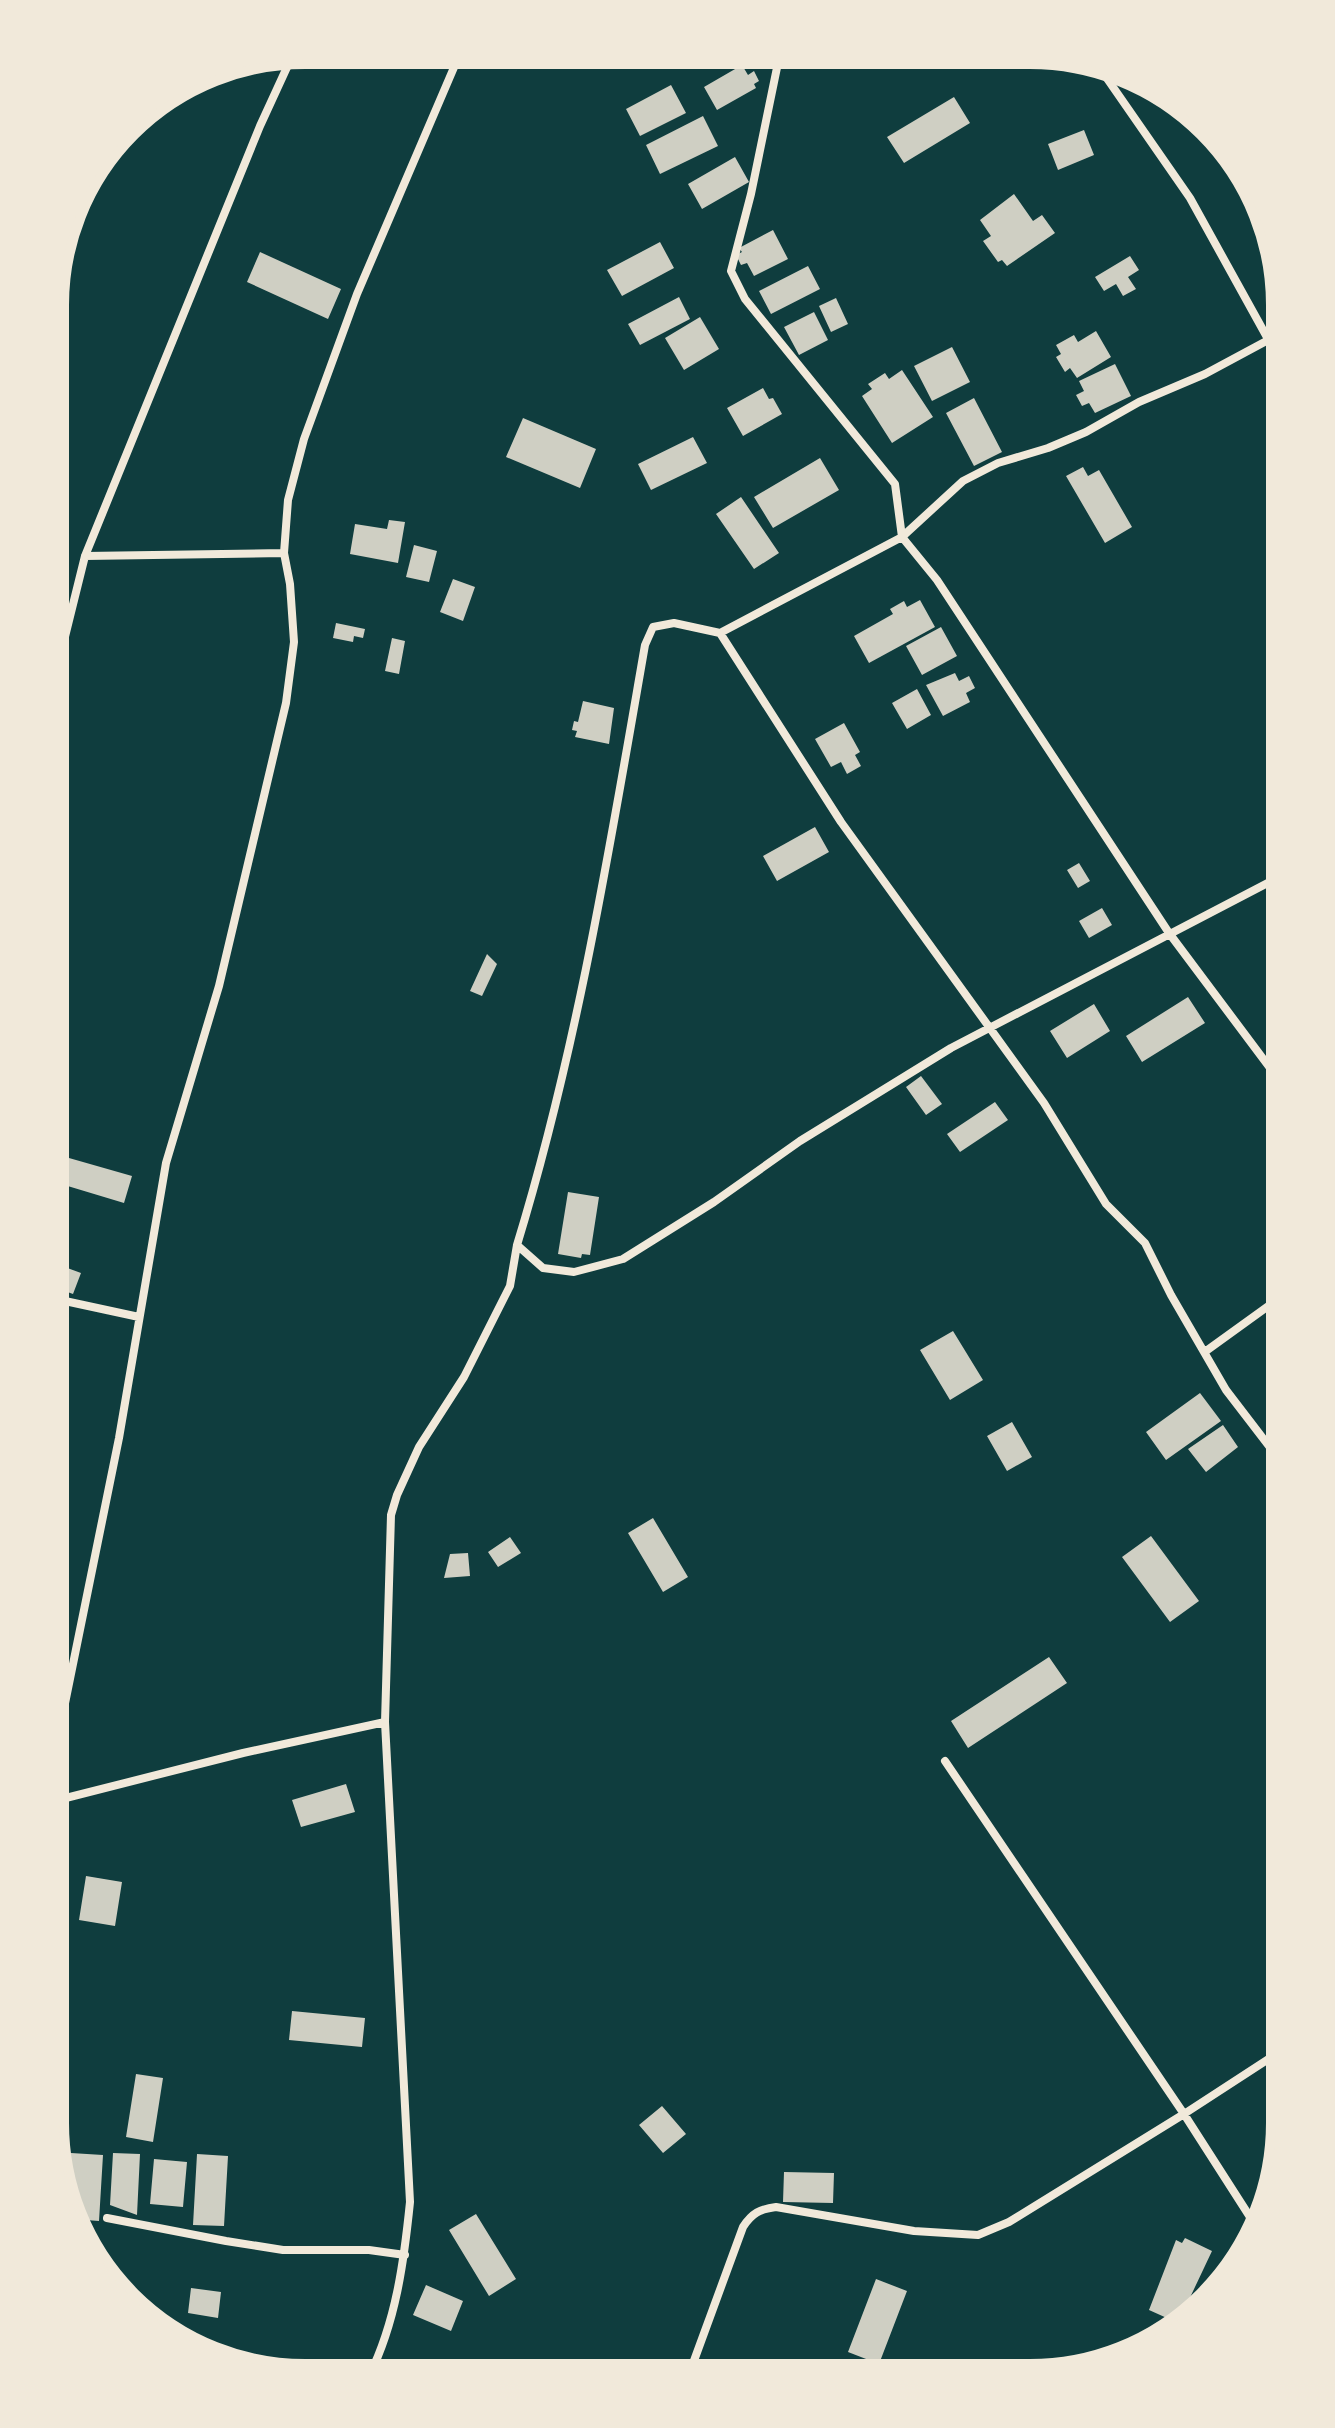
<svg xmlns="http://www.w3.org/2000/svg" width="1335" height="2428" viewBox="0 0 1335 2428" font-family="Ubuntu,sans-serif">
  <style>
    .building { fill: #cfcfc3 }
    .lines { fill: none; stroke-linecap: round; stroke-linejoin: round }
    .minor { stroke: #f1e9da; stroke-width: 8 }
    .rim { fill: none; stroke: #f1e9da; stroke-width: 10 }
  </style>
  <rect width="100%" height="100%" fill="#0f3d3e"/>
  <!-- building -->
  <path class="building" d="M 742,65 L 748,75 L 754,71 L 759,81 L 754,84 L 756,88 L 717,110 L 704,87 Z
    M 671,85 L 686,113 L 640,136 L 626,109 Z
    M 954,97 L 970,123 L 904,163 L 887,137 Z
    M 703,116 L 718,146 L 660,174 L 646,145 Z
    M 1084,130 L 1094,155 L 1058,170 L 1048,144 Z
    M 735,157 L 749,182 L 702,209 L 688,184 Z
    M 1014,194 L 1033,221 L 1042,215 L 1055,233 L 1007,266 L 1002,260 L 998,262 L 983,241 L 991,236 L 980,220 Z
    M 773,230 L 788,259 L 754,276 L 747,263 L 741,265 L 736,255 L 742,252 L 739,248 Z
    M 660,242 L 674,268 L 622,296 L 607,270 Z
    M 260,252 L 341,289 L 328,319 L 247,282 Z
    M 1130,256 L 1139,270 L 1128,277 L 1136,289 L 1123,296 L 1116,284 L 1104,291 L 1095,277 Z
    M 808,266 L 820,289 L 771,314 L 759,291 Z
    M 679,297 L 690,319 L 640,345 L 628,324 Z
    M 836,298 L 848,324 L 831,332 L 819,306 Z
    M 814,312 L 828,340 L 799,355 L 784,327 Z
    M 700,317 L 719,349 L 684,370 L 665,338 Z
    M 1096,331 L 1111,357 L 1077,378 L 1070,368 L 1065,372 L 1056,357 L 1061,354 L 1056,345 L 1074,335 L 1078,342 Z
    M 952,347 L 970,382 L 932,401 L 914,366 Z
    M 1115,364 L 1131,396 L 1095,413 L 1089,403 L 1082,406 L 1076,395 L 1084,391 L 1079,381 Z
    M 902,370 L 933,417 L 892,443 L 862,396 L 872,389 L 868,384 L 885,373 L 889,379 Z
    M 763,388 L 769,399 L 773,398 L 782,414 L 743,436 L 727,408 Z
    M 974,398 L 1002,452 L 974,466 L 946,413 Z
    M 523,418 L 596,449 L 580,488 L 506,457 Z
    M 693,437 L 707,463 L 651,490 L 638,464 Z
    M 820,458 L 839,490 L 773,528 L 754,497 Z
    M 1083,467 L 1088,476 L 1099,470 L 1132,527 L 1105,543 L 1066,476 Z
    M 741,497 L 779,553 L 754,569 L 716,514 Z
    M 389,520 L 405,522 L 398,563 L 350,554 L 355,524 L 387,529 Z
    M 414,545 L 437,551 L 429,582 L 406,577 Z
    M 453,579 L 475,587 L 463,621 L 440,612 Z
    M 920,600 L 935,627 L 869,663 L 854,636 L 893,614 L 890,609 L 904,601 L 907,607 Z
    M 336,623 L 365,629 L 363,638 L 354,636 L 353,642 L 333,638 Z
    M 941,627 L 957,656 L 922,675 L 906,646 Z
    M 392,638 L 405,641 L 399,674 L 385,671 Z
    M 955,673 L 959,681 L 969,676 L 975,688 L 966,693 L 970,702 L 943,716 L 926,685 Z
    M 917,689 L 931,715 L 907,729 L 892,703 Z
    M 583,701 L 614,708 L 609,744 L 575,737 L 577,731 L 572,730 L 574,721 L 578,722 Z
    M 844,723 L 860,752 L 855,755 L 861,766 L 847,774 L 841,762 L 831,767 L 815,739 Z
    M 815,827 L 829,852 L 777,881 L 763,856 Z
    M 1079,863 L 1090,881 L 1078,888 L 1067,870 Z
    M 1102,908 L 1112,925 L 1089,938 L 1079,921 Z
    M 487,954 L 497,964 L 482,996 L 470,991 Z
    M 1188,997 L 1205,1023 L 1142,1062 L 1126,1036 Z
    M 1094,1004 L 1110,1031 L 1067,1058 L 1050,1031 Z
    M 921,1076 L 942,1104 L 926,1115 L 906,1087 Z
    M 995,1102 L 1008,1120 L 960,1152 L 947,1134 Z
    M 69,1158 L 132,1176 L 124,1203 L 61,1184 Z
    M 568,1192 L 599,1197 L 590,1255 L 582,1254 L 581,1258 L 558,1254 Z
    M 51,1262 L 81,1273 L 73,1294 L 51,1286 Z
    M 953,1331 L 983,1380 L 950,1400 L 920,1350 Z
    M 1200,1393 L 1221,1421 L 1166,1460 L 1146,1432 Z
    M 1012,1422 L 1032,1457 L 1007,1471 L 987,1436 Z
    M 1223,1425 L 1238,1447 L 1206,1472 L 1188,1449 Z
    M 653,1518 L 688,1577 L 663,1592 L 628,1533 Z
    M 1151,1536 L 1199,1601 L 1170,1622 L 1122,1557 Z
    M 510,1537 L 521,1553 L 498,1567 L 488,1552 Z
    M 468,1553 L 470,1576 L 444,1578 L 450,1554 Z
    M 1049,1657 L 1067,1683 L 968,1748 L 951,1721 Z
    M 346,1784 L 355,1812 L 301,1827 L 292,1800 Z
    M 86,1876 L 122,1882 L 115,1926 L 79,1920 Z
    M 292,2011 L 365,2018 L 362,2047 L 289,2040 Z
    M 136,2074 L 163,2078 L 153,2142 L 126,2137 Z
    M 662,2106 L 686,2134 L 663,2153 L 639,2125 Z
    M 71,2153 L 103,2155 L 99,2221 L 73,2219 L 68,2211 Z
    M 113,2153 L 140,2154 L 137,2215 L 110,2205 Z
    M 197,2154 L 228,2156 L 224,2226 L 193,2225 Z
    M 154,2159 L 187,2162 L 183,2207 L 150,2204 Z
    M 784,2172 L 834,2173 L 833,2203 L 783,2202 Z
    M 476,2214 L 516,2279 L 489,2296 L 449,2230 Z
    M 1185,2238 L 1212,2251 L 1178,2323 L 1149,2310 L 1176,2240 L 1182,2243 Z
    M 876,2279 L 907,2291 L 879,2364 L 848,2352 Z
    M 117,2284 L 133,2285 L 132,2307 Z
    M 426,2285 L 463,2301 L 451,2331 L 413,2315 Z
    M 191,2288 L 221,2292 L 218,2318 L 188,2313 Z"/>
  <g class="lines">
    <!-- minor -->
    <path class="minor" d="M 780,53 L 751,194 L 731,271 L 745,299 L 895,484 L 902,537 L 937,580 L 1169,933 L 1285,1088
      M 1097,64 L 1190,198 L 1268,339
      M 85,556 L 284,553
      M 720,633 L 841,822 L 1044,1103 L 1106,1204 L 1145,1243 L 1171,1295 L 1226,1390 L 1285,1467
      M 52,689 L 85,556 L 260,126 L 294,52
      M 517,1245 C 577,1049 610,846 645,645 L 653,627 L 674,623 L 720,633 L 902,537 L 963,481 L 998,463 L 1048,448 L 1086,432 L 1139,402 L 1205,374 L 1285,331
      M 51,1298 L 139,1317
      M 1206,1351 L 1285,1294
      M 945,1761 L 1184,2114 L 1259,2231
      M 50,1777 L 119,1438 L 166,1163 L 219,986 L 286,703 L 294,642 L 290,584 L 284,553 L 288,500 L 304,439 L 357,294 L 461,51
      M 50,1802 L 243,1753 L 385,1722
      M 107,2218 L 226,2241 L 283,2250 L 369,2250 L 405,2255
      M 369,2376 C 396,2322 404,2261 410,2202 L 385,1722 L 391,1515 L 397,1495 L 419,1447 L 464,1377 L 510,1286 L 517,1245 L 543,1268 L 574,1272 L 623,1259 L 714,1202 L 800,1141 L 951,1048 L 1285,874
      M 688,2377 L 743,2227 C 752,2213 760,2209 776,2207 L 914,2231 L 978,2235 L 1009,2222 L 1184,2114 L 1284,2049"/>
  </g>
  <!-- crop -->
  <path d="M0 0H1335V2428H0ZM305 64H1030A241 241 0 0 1 1271 305V2123A241 241 0 0 1 1030 2364H305A241 241 0 0 1 64 2123V305A241 241 0 0 1 305 64Z" fill="#f1e9da" fill-rule="evenodd"/>
  <path class="rim" d="M305 64H1030A241 241 0 0 1 1271 305V2123A241 241 0 0 1 1030 2364H305A241 241 0 0 1 64 2123V305A241 241 0 0 1 305 64Z"/>
</svg>
